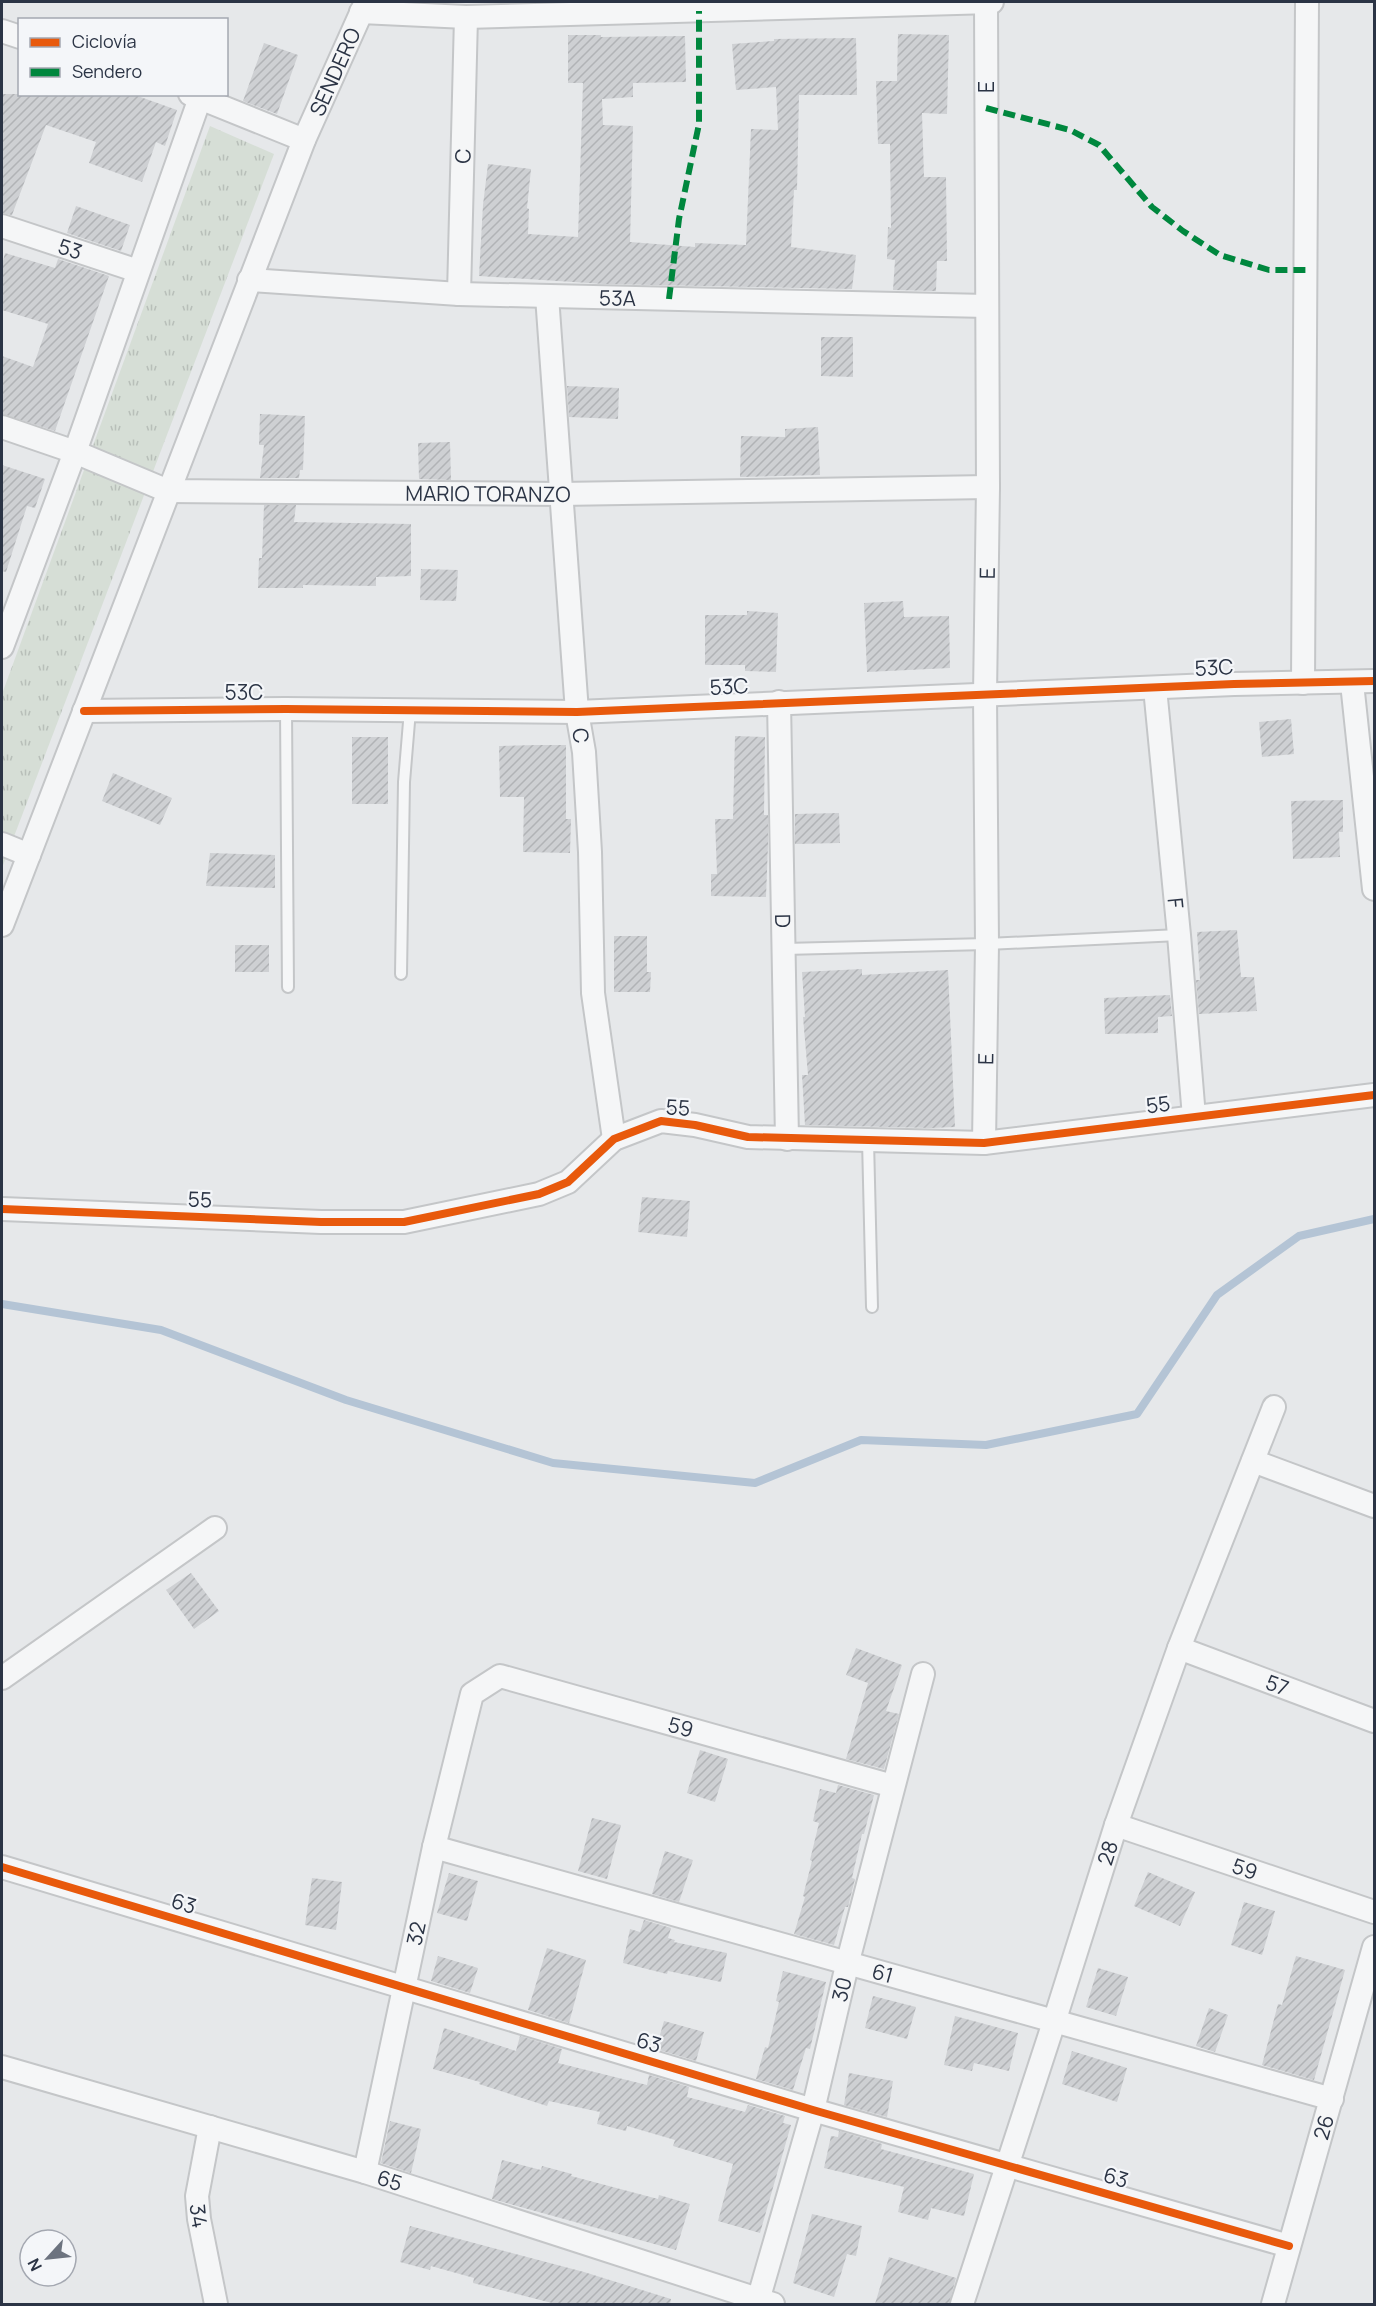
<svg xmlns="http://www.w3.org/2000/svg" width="1376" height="2306" viewBox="0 0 1376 2306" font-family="Manrope,sans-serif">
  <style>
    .grass { fill: url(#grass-tufts) }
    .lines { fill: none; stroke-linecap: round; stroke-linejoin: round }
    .stream { stroke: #b4c4d5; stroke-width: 8 }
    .building { fill: url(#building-hatch) }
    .service-casing { stroke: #c4c6c8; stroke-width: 14 }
    .minor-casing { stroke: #c4c6c8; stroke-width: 26 }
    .service { stroke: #f5f6f7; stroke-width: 10 }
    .minor { stroke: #f5f6f7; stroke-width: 22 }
    .quiet { stroke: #00873e; stroke-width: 6; stroke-dasharray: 12 6; stroke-linecap: butt }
    .cycleway-casing { stroke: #f4f6f9; stroke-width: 11 }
    .cycleway { stroke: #e8590c; stroke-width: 8 }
    .labels { text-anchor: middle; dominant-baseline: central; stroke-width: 4.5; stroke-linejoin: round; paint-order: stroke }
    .street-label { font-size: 21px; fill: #2b3445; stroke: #f4f6f9 }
  </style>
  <defs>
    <pattern id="grass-tufts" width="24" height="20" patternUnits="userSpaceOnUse" patternTransform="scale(1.5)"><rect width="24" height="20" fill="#d6ded6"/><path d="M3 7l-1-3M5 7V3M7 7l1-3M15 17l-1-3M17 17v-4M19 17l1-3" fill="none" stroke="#b8bfb9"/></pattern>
    <pattern id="building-hatch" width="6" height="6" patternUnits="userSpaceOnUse" patternTransform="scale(1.5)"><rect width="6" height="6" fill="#ced0d3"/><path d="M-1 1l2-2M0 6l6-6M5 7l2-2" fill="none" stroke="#b1b3b6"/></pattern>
  </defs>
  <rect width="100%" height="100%" fill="#e6e8ea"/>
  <!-- grass -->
  <path class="grass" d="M 210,126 L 274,154 L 2,868 L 2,694 Z"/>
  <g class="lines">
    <!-- stream -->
    <path class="stream" d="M 2,1304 L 161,1330 L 346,1400 L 553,1463 L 755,1483 L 861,1440 L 986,1445 L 1137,1414 L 1217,1295 L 1299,1236 L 1374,1219"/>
  </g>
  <!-- building -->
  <path class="building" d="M 898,34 L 949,35 L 947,114 L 922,113 L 924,177 L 946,177 L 947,261 L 937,261 L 936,291 L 893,290 L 895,260 L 887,259 L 888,227 L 891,228 L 890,144 L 878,144 L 876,81 L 897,81 Z
    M 568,35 L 601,35 L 601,37 L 685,36 L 686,82 L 633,83 L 633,97 L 602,99 L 603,125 L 633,126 L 630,242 L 695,247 L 695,243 L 746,245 L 751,129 L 778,130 L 776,87 L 736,90 L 732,44 L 774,41 L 774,39 L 856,38 L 857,95 L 799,95 L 797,190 L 794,190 L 791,247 L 856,255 L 852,289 L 604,284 L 479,276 L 483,205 L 488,164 L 531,169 L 527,208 L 529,209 L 528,234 L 578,237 L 583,83 L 568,83 Z
    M 264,43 L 298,55 L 277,114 L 243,101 Z
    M 2,94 L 132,94 L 177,110 L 165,146 L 156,142 L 142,182 L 89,163 L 96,142 L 46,125 L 12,215 L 2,213 Z
    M 76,206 L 130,225 L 121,251 L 67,233 Z
    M 5,253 L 55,268 L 58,259 L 109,276 L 55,431 L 2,414 L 2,356 L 33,367 L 48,324 L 2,310 L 2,265 Z
    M 821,337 L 853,337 L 853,377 L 821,376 Z
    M 567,386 L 619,388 L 618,419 L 569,417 Z
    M 260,414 L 305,416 L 303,470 L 300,470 L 299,478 L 260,478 L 264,445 L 259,445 Z
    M 818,427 L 820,475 L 740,477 L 741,436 L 785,437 L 785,429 Z
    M 450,442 L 451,480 L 419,479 L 418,443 Z
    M 2,465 L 45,479 L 35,508 L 27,506 L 6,572 L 2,571 Z
    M 264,505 L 296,505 L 294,522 L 411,524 L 411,576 L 376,577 L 376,586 L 303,585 L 303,588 L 258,588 L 259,558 L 262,558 Z
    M 421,569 L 458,570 L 456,601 L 420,600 Z
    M 903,601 L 904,617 L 949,616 L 950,668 L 867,672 L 864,603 Z
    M 747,611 L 778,613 L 776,672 L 745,671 L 745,665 L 705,665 L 705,615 L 747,615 Z
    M 1291,719 L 1294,754 L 1262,757 L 1259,722 Z
    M 735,736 L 765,737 L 764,815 L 768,815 L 768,845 L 766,897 L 711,896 L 711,874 L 717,874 L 715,819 L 733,819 Z
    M 352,737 L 388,737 L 388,804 L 352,804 Z
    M 537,745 L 566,745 L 566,819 L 571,819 L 570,853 L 523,852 L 524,797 L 500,797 L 499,746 Z
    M 113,773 L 172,798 L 160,825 L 102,801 Z
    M 1343,800 L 1343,832 L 1339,832 L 1340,857 L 1293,859 L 1291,801 Z
    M 839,813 L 840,843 L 795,844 L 795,814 Z
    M 210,853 L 275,855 L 275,888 L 206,886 Z
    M 1237,930 L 1241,977 L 1254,977 L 1257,1011 L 1199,1014 L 1196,980 L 1200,980 L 1197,932 Z
    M 614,936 L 647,936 L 647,972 L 651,972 L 650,992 L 614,992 Z
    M 235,945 L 269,945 L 269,972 L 235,972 Z
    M 862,969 L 862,975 L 948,970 L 955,1127 L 931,1128 L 805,1125 L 802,1075 L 808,1075 L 803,1017 L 805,1017 L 802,972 Z
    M 1170,995 L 1172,1016 L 1158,1017 L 1158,1033 L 1105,1034 L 1104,998 Z
    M 642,1197 L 690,1201 L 687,1237 L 638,1232 Z
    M 191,1573 L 219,1611 L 194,1629 L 166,1590 Z
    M 856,1648 L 902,1665 L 886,1711 L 899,1714 L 884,1769 L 846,1759 L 868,1683 L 846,1675 Z
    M 700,1750 L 728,1759 L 715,1802 L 687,1793 Z
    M 838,1785 L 874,1795 L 864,1834 L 862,1834 L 852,1878 L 855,1879 L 848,1907 L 845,1907 L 834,1945 L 794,1934 L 805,1897 L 803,1896 L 812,1861 L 810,1860 L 819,1823 L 813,1821 L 820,1789 L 836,1793 Z
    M 592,1818 L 621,1825 L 607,1879 L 578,1871 Z
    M 665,1851 L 693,1860 L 679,1902 L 652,1894 Z
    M 1148,1872 L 1195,1892 L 1180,1926 L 1134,1906 Z
    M 449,1873 L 478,1881 L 467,1921 L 437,1913 Z
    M 312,1878 L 342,1882 L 336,1930 L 305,1925 Z
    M 1244,1902 L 1275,1911 L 1262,1955 L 1231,1945 Z
    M 644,1920 L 671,1928 L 668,1938 L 675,1940 L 674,1942 L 727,1953 L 721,1982 L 668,1971 L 667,1974 L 623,1963 L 630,1929 L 640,1932 Z
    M 547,1948 L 586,1960 L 569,2023 L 528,2010 Z
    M 438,1956 L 478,1968 L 470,1993 L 431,1981 Z
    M 1296,1956 L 1345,1970 L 1314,2080 L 1262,2065 L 1278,2004 L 1282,2005 Z
    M 1098,1968 L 1128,1977 L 1116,2016 L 1086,2007 Z
    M 783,1971 L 826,1982 L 810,2049 L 806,2048 L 793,2090 L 756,2079 L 765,2047 L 768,2048 L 779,2002 L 776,2001 Z
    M 873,1996 L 916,2007 L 907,2039 L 865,2028 Z
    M 1209,2008 L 1228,2015 L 1215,2052 L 1196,2046 Z
    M 955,2016 L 1018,2033 L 1009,2071 L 974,2063 L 972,2071 L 944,2065 Z
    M 664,2021 L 704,2032 L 696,2061 L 656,2049 Z
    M 444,2028 L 516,2051 L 520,2036 L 562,2049 L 558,2063 L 647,2085 L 649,2075 L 689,2087 L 687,2097 L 745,2112 L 748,2105 L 785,2116 L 783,2123 L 791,2125 L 760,2233 L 718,2221 L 733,2164 L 673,2146 L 675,2140 L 627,2126 L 626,2131 L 597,2124 L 600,2112 L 549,2101 L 547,2106 L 479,2084 L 480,2082 L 433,2069 Z
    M 1072,2051 L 1127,2068 L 1117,2102 L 1062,2084 Z
    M 849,2073 L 893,2081 L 887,2117 L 844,2105 Z
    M 390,2121 L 421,2129 L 411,2173 L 381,2163 Z
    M 839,2131 L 882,2144 L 881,2149 L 974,2174 L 964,2216 L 931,2208 L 928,2220 L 898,2212 L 904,2187 L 824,2168 L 831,2136 L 838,2137 Z
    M 502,2160 L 541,2170 L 542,2166 L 572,2174 L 571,2176 L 658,2199 L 659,2195 L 690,2204 L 676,2250 L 492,2199 Z
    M 812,2214 L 862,2226 L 856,2256 L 847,2254 L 834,2297 L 793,2283 Z
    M 410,2226 L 584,2272 L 671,2299 L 670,2304 L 556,2304 L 473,2283 L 474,2278 L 431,2266 L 430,2270 L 400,2262 Z
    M 889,2257 L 956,2278 L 949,2304 L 875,2304 Z"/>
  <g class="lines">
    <!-- service casing -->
    <g class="service-casing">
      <path id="service" d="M 286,709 L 288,987
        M 784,949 L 987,944 L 1179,935
        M 401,974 L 404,782 L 410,710
        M 868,1140 L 872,1307"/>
    </g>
    <!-- minor casing -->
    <g class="minor-casing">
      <g id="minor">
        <path d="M 361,12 L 466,17 L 992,2"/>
        <path d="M 2,31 L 20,37"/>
        <path d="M 190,94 L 304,140"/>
        <path id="s1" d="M 2,226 L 138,271"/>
        <path id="s2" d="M 249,280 L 459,294 L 987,306"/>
        <path id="s3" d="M 459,294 L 466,17"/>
        <path id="s4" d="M 547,296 L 577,712 L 584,752 L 590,852 L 593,993 L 614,1139"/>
        <path id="s5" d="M 2,427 L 75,452 L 168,491 L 560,494 L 988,487"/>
        <path d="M 2,647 L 75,452 L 200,98"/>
        <path d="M 1303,683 L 1307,2"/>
        <path d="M 1352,683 L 1374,889"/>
        <path id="s6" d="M 1155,688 L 1179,935 L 1194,1117"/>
        <path id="s7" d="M 779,702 L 787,1139"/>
        <path d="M 84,711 L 286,709 L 577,712 L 1234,684 L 1374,681"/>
        <path d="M 2,844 L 29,855"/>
        <path id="s8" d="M 2,925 L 304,140 L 366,2"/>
        <path id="s9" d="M 984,1143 L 987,944 L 985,695 L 988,487 L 986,3"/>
        <path d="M 2,1209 L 321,1222 L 404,1222 L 539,1194 L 568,1182 L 614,1139 L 661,1121 L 695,1125 L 748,1137 L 984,1143 L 1374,1095"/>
        <path d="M 1253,1461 L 1374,1506"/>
        <path id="s10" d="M 1179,1648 L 1374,1721"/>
        <path d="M 2,1678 L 215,1528"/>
        <path id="s11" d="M 1116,1825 L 1374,1912"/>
        <path id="s12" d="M 434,1847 L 1332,2099"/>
        <path d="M 2,1867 L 813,2110 L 1289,2246"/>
        <path id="s13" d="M 2,2067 L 365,2172 L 773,2304"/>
        <path id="s14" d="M 210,2127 L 197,2196 L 199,2219 L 216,2304"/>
        <path id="s15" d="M 365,2172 L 434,1847 L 472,1694 L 500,1676 L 893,1786"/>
        <path id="s16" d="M 757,2304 L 813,2110 L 848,1961 L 923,1674"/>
        <path id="s17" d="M 962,2304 L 1055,2019 L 1116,1825 L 1179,1648 L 1274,1407"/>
        <path id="s18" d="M 1273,2304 L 1374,1947"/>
      </g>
    </g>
    <!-- service -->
    <use href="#service" class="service"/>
    <!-- minor -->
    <use href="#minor" class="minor"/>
    <!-- quiet -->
    <path class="quiet" d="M 986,108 L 1070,130 L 1099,145 L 1152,207 L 1183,231 L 1220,255 L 1269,270 L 1306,270
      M 669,299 L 679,219 L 699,124 L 699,11"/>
    <!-- cycleway casing -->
    <g class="cycleway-casing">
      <path id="cycleway" d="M 84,711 L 286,709 L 577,712 L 1234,684 L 1374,681
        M 2,1209 L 321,1222 L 404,1222 L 539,1194 L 568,1182 L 614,1139 L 661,1121 L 695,1125 L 748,1137 L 984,1143 L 1374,1095
        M 2,1867 L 813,2110 L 1289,2246"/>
    </g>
    <!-- cycleway -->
    <use href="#cycleway" class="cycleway"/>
  </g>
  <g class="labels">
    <!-- street labels -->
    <g class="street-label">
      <text stroke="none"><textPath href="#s8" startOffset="916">SENDERO</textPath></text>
      <text transform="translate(986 87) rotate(-90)">E</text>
      <text stroke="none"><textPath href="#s3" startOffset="138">C</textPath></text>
      <text stroke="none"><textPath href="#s1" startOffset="72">53</textPath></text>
      <text stroke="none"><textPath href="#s2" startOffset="369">53A</textPath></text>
      <text stroke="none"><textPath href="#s5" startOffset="498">MARIO TORANZO</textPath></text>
      <text stroke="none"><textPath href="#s9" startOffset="570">E</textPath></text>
      <text transform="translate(1214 667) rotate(-3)">53C</text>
      <text transform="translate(729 686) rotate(-3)">53C</text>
      <text x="244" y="692">53C</text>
      <text stroke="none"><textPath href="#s4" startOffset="441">C</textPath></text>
      <text stroke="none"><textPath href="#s6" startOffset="216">F</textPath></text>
      <text stroke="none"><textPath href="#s7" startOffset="219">D</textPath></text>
      <text stroke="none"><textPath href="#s9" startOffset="84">E</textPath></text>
      <text transform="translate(1158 1104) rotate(-7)">55</text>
      <text transform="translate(678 1107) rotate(4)">55</text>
      <text transform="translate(200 1199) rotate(2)">55</text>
      <text stroke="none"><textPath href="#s10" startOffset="105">57</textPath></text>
      <text stroke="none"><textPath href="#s15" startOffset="711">59</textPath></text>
      <text stroke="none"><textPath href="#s17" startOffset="474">28</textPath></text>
      <text stroke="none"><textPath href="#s11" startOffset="136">59</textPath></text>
      <text transform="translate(184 1903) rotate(17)">63</text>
      <text stroke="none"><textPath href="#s15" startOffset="244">32</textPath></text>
      <text stroke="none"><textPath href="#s12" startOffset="466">61</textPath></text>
      <text stroke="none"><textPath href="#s16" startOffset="326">30</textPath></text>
      <text transform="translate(649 2042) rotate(16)">63</text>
      <text stroke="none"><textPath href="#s18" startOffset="184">26</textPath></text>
      <text transform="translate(1116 2177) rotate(16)">63</text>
      <text stroke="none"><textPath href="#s13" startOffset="404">65</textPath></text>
      <text stroke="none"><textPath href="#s14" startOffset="90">34</textPath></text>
    </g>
  </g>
  <!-- border -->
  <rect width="1376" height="2306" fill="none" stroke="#2b3445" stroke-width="6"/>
  <!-- legend -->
  <rect x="18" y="18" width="210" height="78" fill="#f4f6f9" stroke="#a4a8b1" stroke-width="1.5"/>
  <rect x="30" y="38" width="30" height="9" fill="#e8590c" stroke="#a4a8b1" stroke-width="1.5"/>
  <text x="72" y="48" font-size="18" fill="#2b3445">Ciclovía</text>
  <rect x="30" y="68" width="30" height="9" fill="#00873e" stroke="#a4a8b1" stroke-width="1.5"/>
  <text x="72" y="78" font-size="18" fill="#2b3445">Sendero</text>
  <!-- north arrow -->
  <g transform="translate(48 2258) rotate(243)"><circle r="28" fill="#f4f6f9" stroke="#a4a8b1" stroke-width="1.5"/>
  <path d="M0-4.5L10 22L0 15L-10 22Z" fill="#6c737f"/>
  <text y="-9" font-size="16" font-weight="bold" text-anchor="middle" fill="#2b3445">N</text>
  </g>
</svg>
